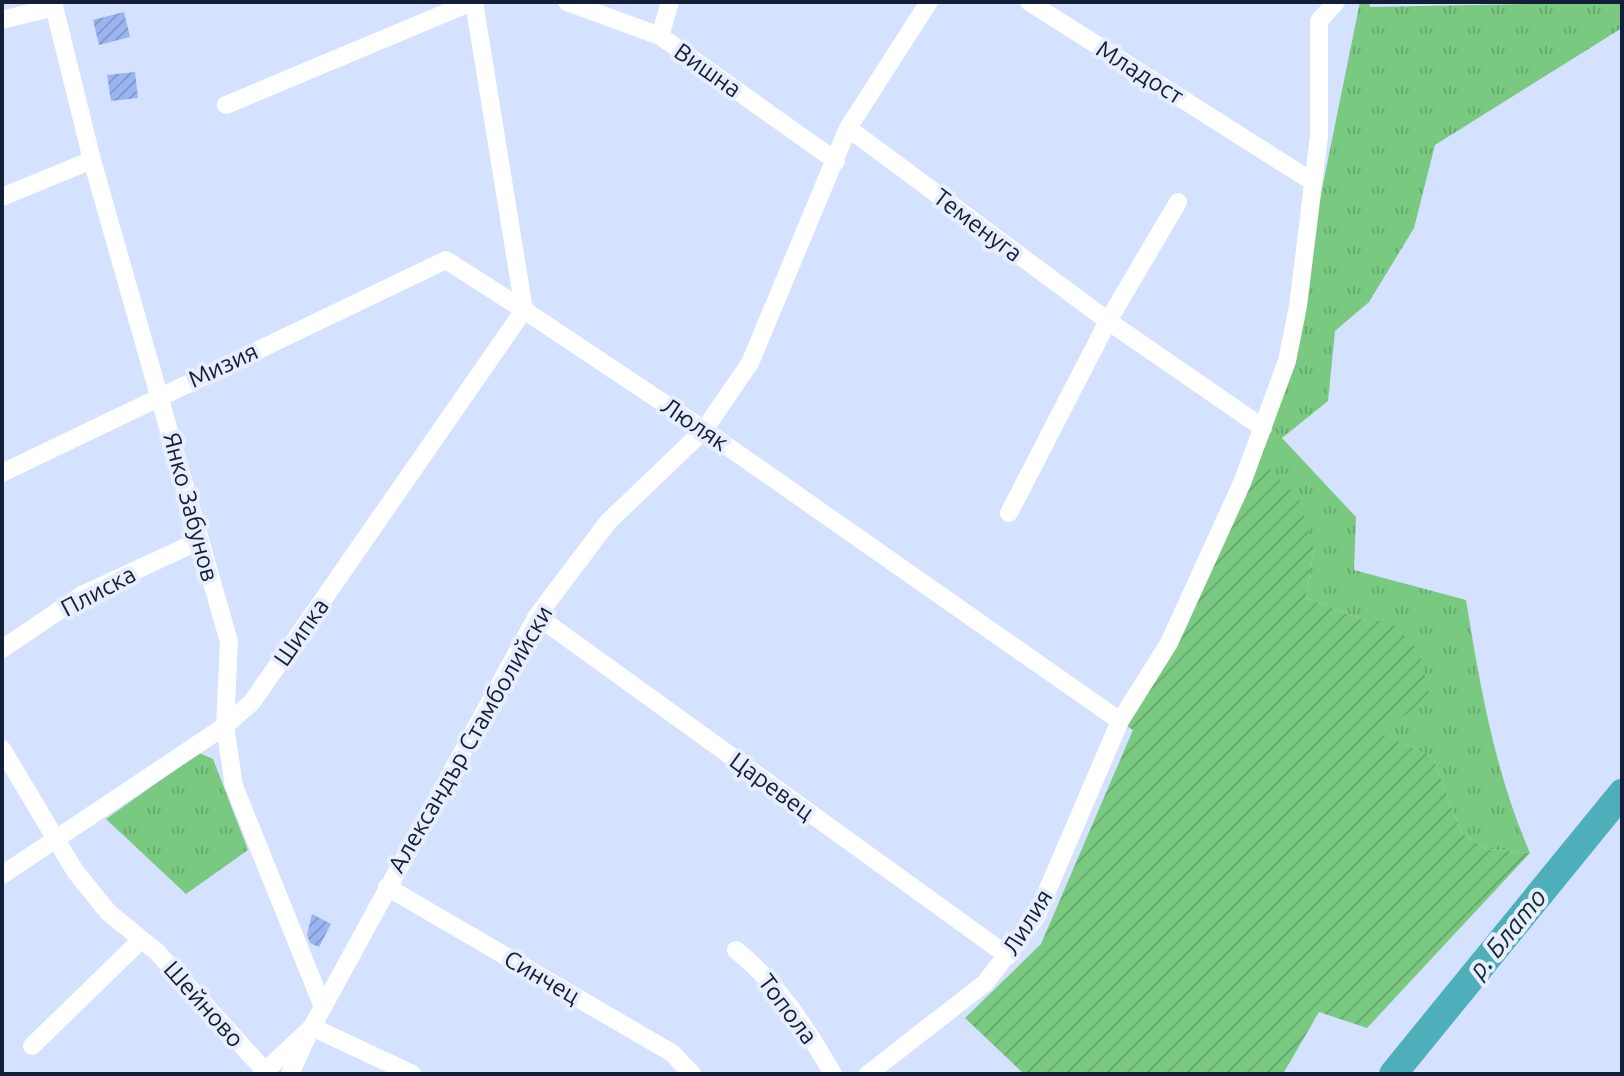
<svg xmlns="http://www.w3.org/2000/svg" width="1624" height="1076" viewBox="0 0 1624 1076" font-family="Ubuntu,sans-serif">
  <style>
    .grass { fill: url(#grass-tufts) }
    .garden { fill: url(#garden-furrows) }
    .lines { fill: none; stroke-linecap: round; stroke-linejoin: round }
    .river { stroke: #4eafba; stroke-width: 28 }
    .building { fill: url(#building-hatch) }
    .street { stroke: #fff; stroke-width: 18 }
    .labels { text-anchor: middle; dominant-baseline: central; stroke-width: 8; stroke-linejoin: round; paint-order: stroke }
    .street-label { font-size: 24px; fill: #131e38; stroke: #e8eefd }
    .water-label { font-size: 26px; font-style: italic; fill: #102e32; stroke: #e8eefd }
  </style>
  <defs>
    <pattern id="grass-tufts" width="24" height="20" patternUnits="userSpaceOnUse" patternTransform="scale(2)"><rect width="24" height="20" fill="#79c980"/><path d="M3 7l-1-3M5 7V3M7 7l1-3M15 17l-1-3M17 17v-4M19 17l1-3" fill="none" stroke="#68ac6f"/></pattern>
    <pattern id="garden-furrows" width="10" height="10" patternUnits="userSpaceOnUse" patternTransform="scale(2)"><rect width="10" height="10" fill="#79c980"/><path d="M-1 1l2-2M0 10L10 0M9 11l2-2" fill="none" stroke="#68ac6f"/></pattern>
    <pattern id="building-hatch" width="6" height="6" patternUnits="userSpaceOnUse" patternTransform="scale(2)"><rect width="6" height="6" fill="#99b4f0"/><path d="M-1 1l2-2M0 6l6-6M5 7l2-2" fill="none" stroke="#839acf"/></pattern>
  </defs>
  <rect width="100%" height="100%" fill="#d4e1ff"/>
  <!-- grass -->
  <path class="grass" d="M 1360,2 L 1369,2 L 1370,7 L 1622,2 L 1622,28 L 1435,145 L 1414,228 L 1369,302 L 1335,331 L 1328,401 L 1282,438 L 1356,517 L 1354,570 L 1466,600 C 1480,686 1495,773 1530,853 L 1486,849 L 1461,832 L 1433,757 L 1379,733 L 1391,621 L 1366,621 L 1306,598 L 1314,549 L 1254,453 L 1287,361 Z
    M 199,753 L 213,759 L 248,850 L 186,894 L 106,819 Z"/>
  <!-- garden -->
  <path class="garden" d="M 1254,453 L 1299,499 L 1314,549 L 1306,598 L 1366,621 L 1391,621 L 1419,652 L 1430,697 L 1380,733 L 1433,757 L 1461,832 L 1486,849 L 1530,853 L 1367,1028 L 1319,1012 L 1283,1074 L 1024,1074 L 965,1018 L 1041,944 L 1133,730 L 1120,721 L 1169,643 Z"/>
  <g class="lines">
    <!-- river -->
    <path class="river" d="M 1393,1074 L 1622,793"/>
  </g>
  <!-- building -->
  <path class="building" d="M 124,12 L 130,37 L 99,45 L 93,20 Z
    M 135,72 L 138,98 L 111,101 L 107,75 Z
    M 312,914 L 331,924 L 319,947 L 310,943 L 307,935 Z"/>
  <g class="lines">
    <!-- street -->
    <path class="street" d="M 53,2 L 92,160 L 229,642 L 225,726 L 234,786 L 323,1007
      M 474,2 L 524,310 L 704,430 L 1120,721
      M 567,2 L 660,36 L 836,161
      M 1029,2 L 1313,182
      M 2,20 L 54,7
      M 660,36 L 670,2
      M 226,105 L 472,2
      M 848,128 L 1108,321 L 1263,428
      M 2,197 L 92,160
      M 2,473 L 446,260 L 524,310 L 252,702 L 225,726 L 2,875
      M 1009,513 L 1108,321 L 1178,202
      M 537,616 L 1008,956
      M 2,649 L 82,595 L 199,541
      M 2,749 L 75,871 L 108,912 L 157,952 L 265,1071
      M 387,887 L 672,1053 L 692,1074
      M 736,950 C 778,984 806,1027 833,1074
      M 312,1027 L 412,1074
      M 32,1046 L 141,940
      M 262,1074 L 312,1027 L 537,616 L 608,522 L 704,430 L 750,363 L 848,128 L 929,2
      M 290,1074 L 307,1037
      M 868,1074 L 985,983 L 1036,917 L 1120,721 L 1169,643 L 1242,483 L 1287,361 L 1298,306 L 1319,136 L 1319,21 L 1336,2"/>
  </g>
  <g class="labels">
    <!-- street labels -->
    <g class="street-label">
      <text transform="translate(708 70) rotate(35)">Вишна</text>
      <text transform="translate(1140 72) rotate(32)">Младост</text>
      <text transform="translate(978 225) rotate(37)">Теменуга</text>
      <text transform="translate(223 365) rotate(-25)">Мизия</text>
      <text transform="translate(695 424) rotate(34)">Люляк</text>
      <text transform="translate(191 507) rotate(75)">Янко Забунов</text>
      <text transform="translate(98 591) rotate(-28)">Плиска</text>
      <text transform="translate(301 632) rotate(-55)">Шипка</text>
      <text transform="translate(470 739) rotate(-60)">Александър Стамболийски</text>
      <text transform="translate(772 786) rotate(36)">Царевец</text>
      <text transform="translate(1027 922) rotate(-58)">Лилия</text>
      <text transform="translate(542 977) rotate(30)">Синчец</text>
      <text transform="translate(204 1004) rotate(48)">Шейново</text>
      <text transform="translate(788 1009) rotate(53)">Топола</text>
    </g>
    <!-- water labels -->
    <g class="water-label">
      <text transform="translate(1507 933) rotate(-51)">р. Блато</text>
    </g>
  </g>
  <!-- border -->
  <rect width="1624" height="1076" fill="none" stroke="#131e38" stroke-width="8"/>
</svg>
